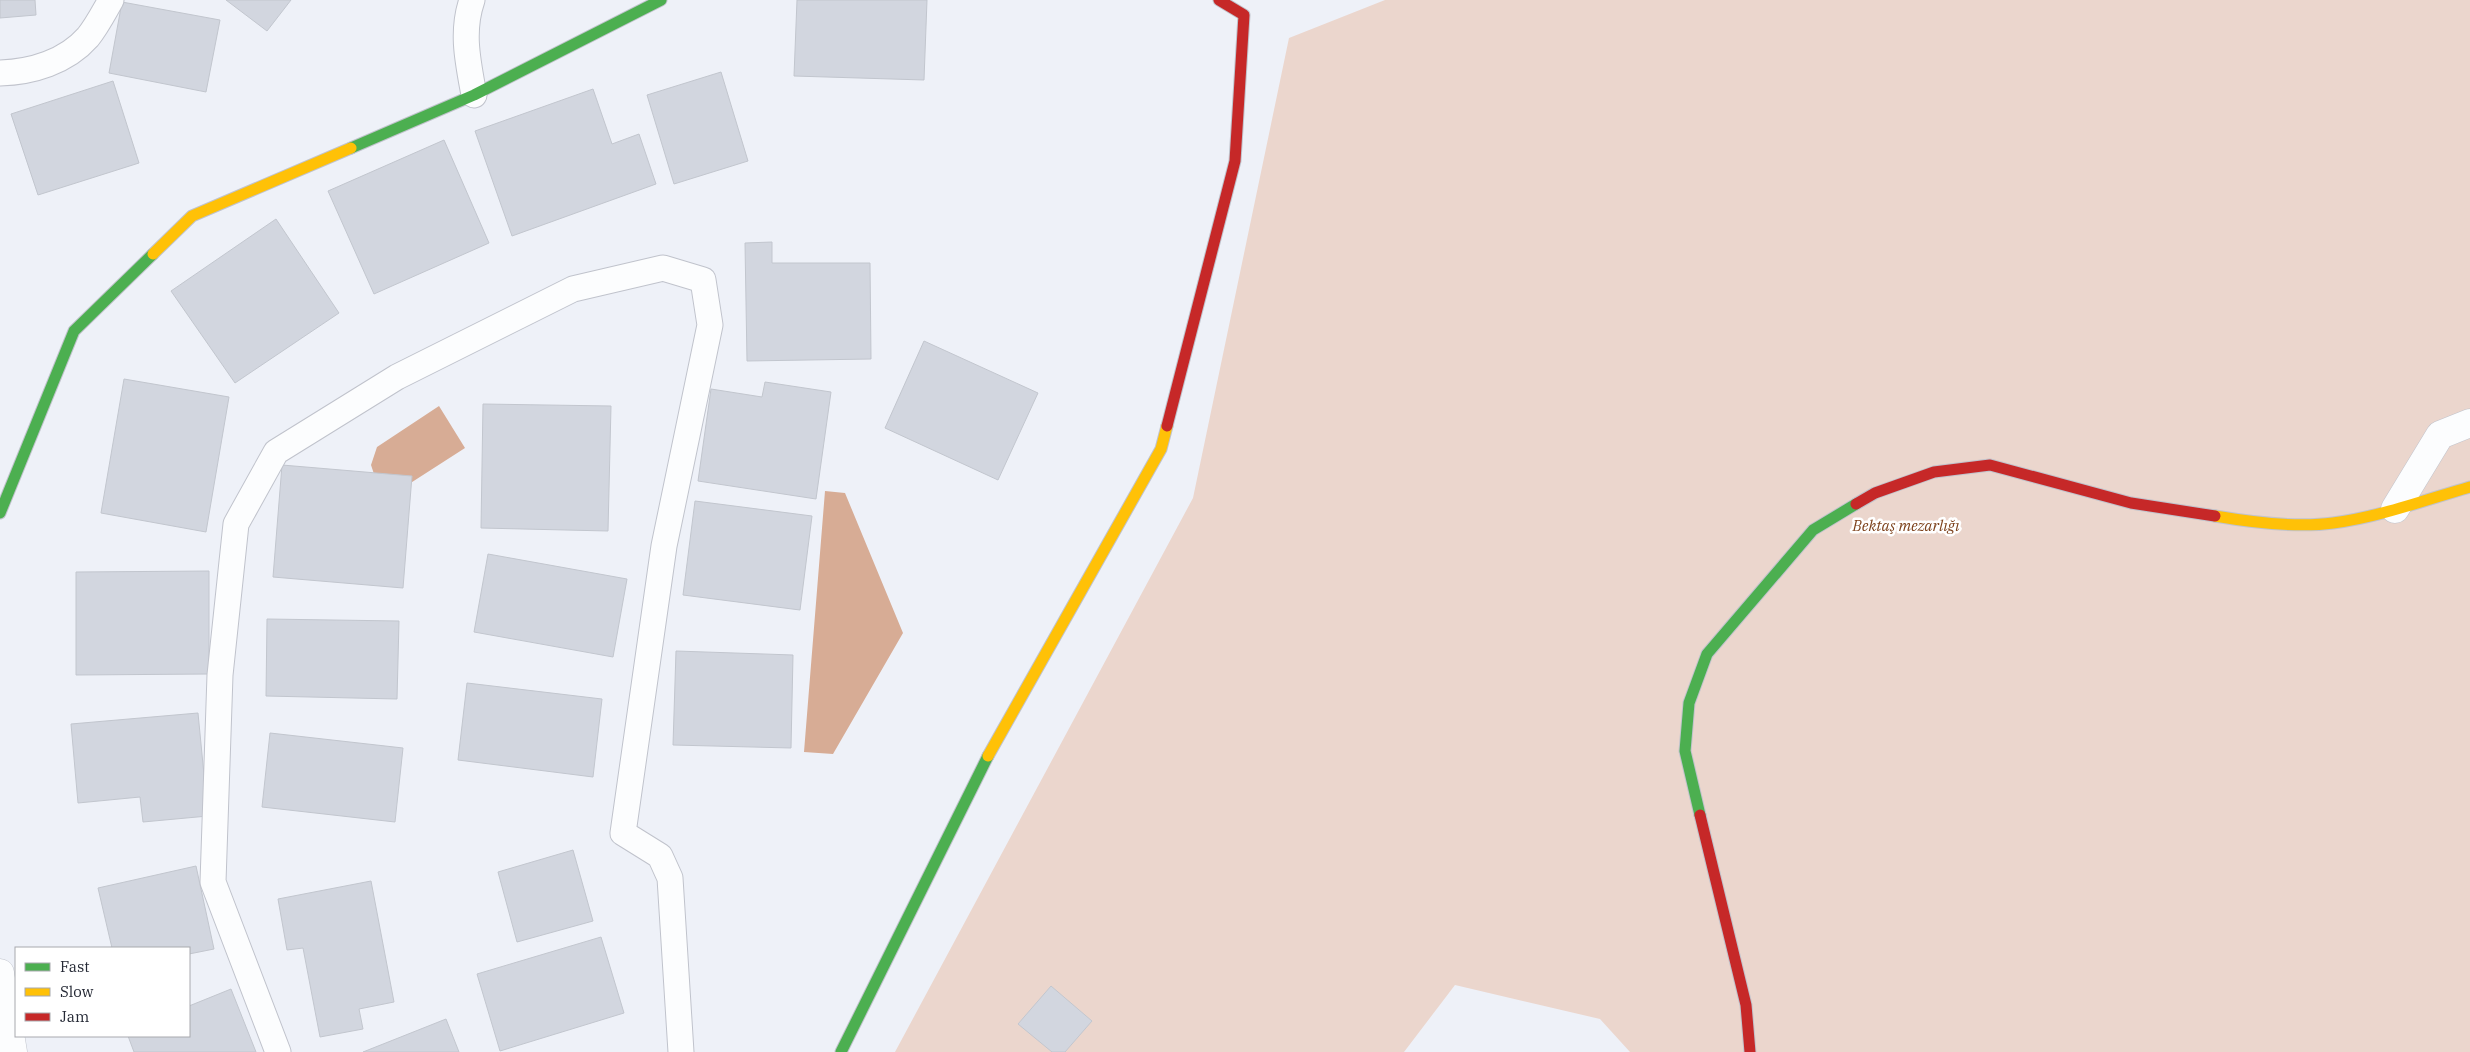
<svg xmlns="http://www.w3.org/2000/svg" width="2470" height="1052" viewBox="0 0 2470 1052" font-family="'IBM Plex Serif',serif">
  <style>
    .green { fill: #ebd6cd }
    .water { fill: #d7ac95 }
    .building { fill: #d2d6df; stroke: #c2c6ce }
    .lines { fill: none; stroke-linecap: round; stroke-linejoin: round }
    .lane-casing { stroke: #c0c3cc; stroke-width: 27 }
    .street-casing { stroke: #c0c3cc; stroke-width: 29 }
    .fast-casing { stroke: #c0c3cc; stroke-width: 13 }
    .slow-casing { stroke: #c0c3cc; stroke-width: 13 }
    .jam-casing { stroke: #c0c3cc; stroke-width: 13 }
    .lane { stroke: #fcfdfe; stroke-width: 25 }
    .street { stroke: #fcfdfe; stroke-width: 28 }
    .fast { stroke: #4caf50; stroke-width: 11 }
    .slow { stroke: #ffc107; stroke-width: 11 }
    .jam { stroke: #c62828; stroke-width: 11 }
    .labels { text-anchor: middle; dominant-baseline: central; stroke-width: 5; stroke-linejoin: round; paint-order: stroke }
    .park-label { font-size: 15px; font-style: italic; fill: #7d411b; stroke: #fff }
  </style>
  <rect width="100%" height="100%" fill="#eef1f8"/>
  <!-- green -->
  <path class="green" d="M 1385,0 L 2470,0 L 2470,1052 L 1630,1052 L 1600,1019 L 1455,985 L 1404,1052 L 895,1052 L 1193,498 L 1289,38 Z"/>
  <!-- water -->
  <path class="water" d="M 439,406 L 465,448 L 409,484 L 375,477 L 371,465 L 377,447 Z
    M 825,491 L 845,493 L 903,633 L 833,754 L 804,752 Z"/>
  <!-- building -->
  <path class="building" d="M 0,0 L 35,0 L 36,15 L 0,18 Z
    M 226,0 L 291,0 L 267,31 Z
    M 797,0 L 927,0 L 924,80 L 794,76 Z
    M 122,2 L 220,20 L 206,92 L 109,73 Z
    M 721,72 L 748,161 L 674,184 L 647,95 Z
    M 113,81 L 139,163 L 38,195 L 11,114 Z
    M 593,89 L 612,144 L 639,134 L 656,184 L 512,236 L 475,131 Z
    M 444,140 L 489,243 L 374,294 L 328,191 Z
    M 276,219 L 339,313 L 235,383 L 171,291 Z
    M 772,242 L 772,263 L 870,263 L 871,359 L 747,361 L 745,243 Z
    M 924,341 L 1038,393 L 998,480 L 885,428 Z
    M 124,379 L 229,397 L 206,532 L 101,513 Z
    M 765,382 L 831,392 L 816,499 L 698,481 L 711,389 L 762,397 Z
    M 483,404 L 611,406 L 608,531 L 481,528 Z
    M 282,465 L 412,476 L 403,588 L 273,577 Z
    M 695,501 L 812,516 L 800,610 L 683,595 Z
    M 488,554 L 627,579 L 613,657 L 474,632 Z
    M 209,571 L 209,674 L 76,675 L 76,572 Z
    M 267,619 L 399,621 L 397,699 L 266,696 Z
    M 676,651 L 793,655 L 791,748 L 673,745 Z
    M 467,683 L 602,699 L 593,777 L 458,760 Z
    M 198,713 L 208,816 L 143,822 L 140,797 L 78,803 L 71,724 Z
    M 270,733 L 403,748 L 395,822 L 262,807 Z
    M 573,850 L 593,921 L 517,942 L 498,872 Z
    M 196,866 L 214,949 L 189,954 L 189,948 L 112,948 L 98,888 Z
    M 371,881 L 394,1002 L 359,1009 L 363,1029 L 320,1037 L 303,948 L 287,950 L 278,899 Z
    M 601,937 L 624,1013 L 500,1051 L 477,974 Z
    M 1051,986 L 1092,1021 L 1065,1052 L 1052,1052 L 1018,1024 Z
    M 231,989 L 256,1052 L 134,1052 L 128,1036 L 189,1036 L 189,1006 Z
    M 446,1019 L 459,1052 L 363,1052 Z"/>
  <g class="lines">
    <!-- lane casing -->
    <g class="lane-casing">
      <path id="lane" d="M 472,0 C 461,32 468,62 474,95
        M 0,73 C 32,72 66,62 88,37 C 97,26 104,12 111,0
        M 278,1052 L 213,882 L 220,675 L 236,524 L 276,452 L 397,377 L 573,289 L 663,268 L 703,280 L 710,325 L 664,546 L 623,833 L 660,856 L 670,878 L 681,1052"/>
    </g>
    <!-- street casing -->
    <g class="street-casing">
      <path id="street" d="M 2395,509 L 2440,435 L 2470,423
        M 0,973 L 13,1052"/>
    </g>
    <!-- fast casing -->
    <g class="fast-casing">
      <path id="fast" d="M 351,148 L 474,95 L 661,0
        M 0,513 L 74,331 L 153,254
        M 1700,815 L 1685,751 L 1689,703 L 1707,654 L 1813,530 L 1856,504
        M 841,1052 L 988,756"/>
    </g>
    <!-- slow casing -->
    <g class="slow-casing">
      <path id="slow" d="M 153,254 L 192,216 L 351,148
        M 2215,516 C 2250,522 2297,528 2333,523 C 2379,517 2425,500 2470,487
        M 988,756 L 1161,449 L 1167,426"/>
    </g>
    <!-- jam casing -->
    <g class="jam-casing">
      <path id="jam" d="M 1167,426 L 1235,161 L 1244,15 L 1219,0
        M 1856,504 L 1875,493 L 1934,472 L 1990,465 L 2131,503 L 2215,516
        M 1700,815 L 1746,1005 L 1750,1052"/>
    </g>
    <!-- lane -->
    <use href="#lane" class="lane"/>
    <!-- street -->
    <use href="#street" class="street"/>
    <!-- fast -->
    <use href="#fast" class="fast"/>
    <!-- slow -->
    <use href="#slow" class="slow"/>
    <!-- jam -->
    <use href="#jam" class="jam"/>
  </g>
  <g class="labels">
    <!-- park labels -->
    <g class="park-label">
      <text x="1906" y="525">Bektaş mezarlığı</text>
    </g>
  </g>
  <!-- legend -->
  <rect x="15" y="947" width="175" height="90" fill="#ffffff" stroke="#a8a9ae"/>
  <rect x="25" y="963" width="25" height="8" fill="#4caf50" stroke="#a8a9ae"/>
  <text x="60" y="972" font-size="15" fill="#252935">Fast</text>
  <rect x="25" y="988" width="25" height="8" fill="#ffc107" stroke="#a8a9ae"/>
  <text x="60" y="997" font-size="15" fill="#252935">Slow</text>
  <rect x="25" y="1013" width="25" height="8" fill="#c62828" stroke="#a8a9ae"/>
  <text x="60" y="1022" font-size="15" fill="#252935">Jam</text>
</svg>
